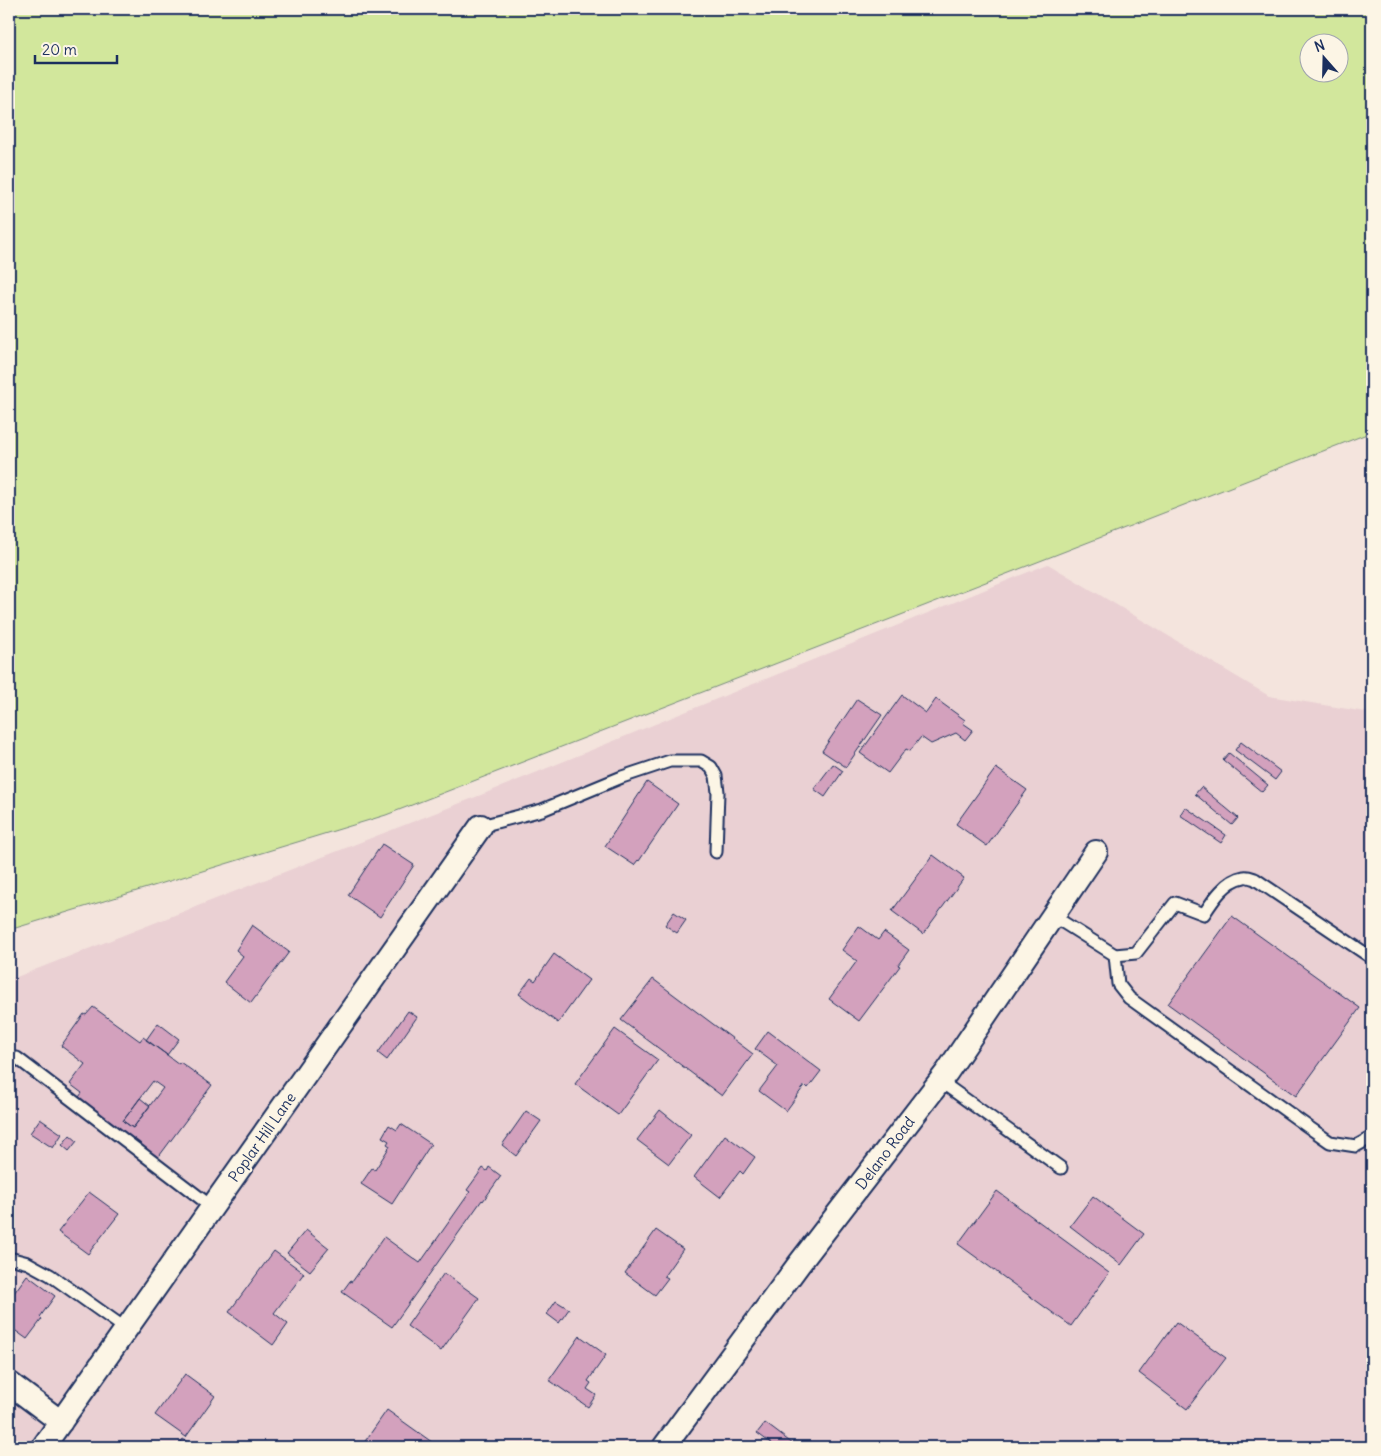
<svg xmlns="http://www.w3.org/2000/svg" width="1381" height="1456" viewBox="0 0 1381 1456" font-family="Delius,sans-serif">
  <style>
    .built { fill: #ead0d3 }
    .green { fill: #d2e79c; stroke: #768b7d; fill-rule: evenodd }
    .building { fill: #d3a1bd; stroke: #1b2f5e; fill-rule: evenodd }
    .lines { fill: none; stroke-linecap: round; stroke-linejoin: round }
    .lane-casing { stroke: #1b2f5e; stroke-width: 15 }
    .street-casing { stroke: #1b2f5e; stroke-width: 26 }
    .lane { stroke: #fcf5e5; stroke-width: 11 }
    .street { stroke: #fcf5e5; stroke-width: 22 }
    .labels { text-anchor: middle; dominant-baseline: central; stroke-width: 4.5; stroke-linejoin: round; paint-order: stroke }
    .street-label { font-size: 15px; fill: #1b2f5e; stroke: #fcf5e5 }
  </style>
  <rect width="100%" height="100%" fill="#f4e4dd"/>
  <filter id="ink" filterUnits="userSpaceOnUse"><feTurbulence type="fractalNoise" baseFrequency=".02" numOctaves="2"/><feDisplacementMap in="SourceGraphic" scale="10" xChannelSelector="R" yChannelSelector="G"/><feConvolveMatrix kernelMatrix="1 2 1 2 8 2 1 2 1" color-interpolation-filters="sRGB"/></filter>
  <g filter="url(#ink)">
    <!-- built -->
    <path class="built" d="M 1048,564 L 1269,696 L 1372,713 L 1372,1447 L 9,1447 L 9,980 L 486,793 Z"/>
    <!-- green -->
    <path class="green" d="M 9,9 L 1372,9 L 1372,432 L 386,815 L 9,930 ZM 1338,42 L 1338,72 L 1308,72 L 1308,42 Z"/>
    <!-- building -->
    <path class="building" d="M 902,695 L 926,713 L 936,699 L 965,720 L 963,723 L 973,730 L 965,740 L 956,733 L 931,744 L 921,737 L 910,751 L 906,749 L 888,773 L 860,753 Z
      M 857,699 L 882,715 L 846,767 L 822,751 Z
      M 1241,742 L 1281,772 L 1275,780 L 1235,750 Z
      M 1229,753 L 1268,785 L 1262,792 L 1223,760 Z
      M 833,764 L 843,771 L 825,797 L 814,789 Z
      M 996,768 L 1027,790 L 987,846 L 956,824 Z
      M 647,782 L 678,804 L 639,861 L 638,860 L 634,865 L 605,846 Z
      M 1201,787 L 1238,818 L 1232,825 L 1195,794 Z
      M 1185,807 L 1226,835 L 1221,843 L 1180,815 Z
      M 382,844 L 414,865 L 380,917 L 348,895 Z
      M 933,855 L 964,878 L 923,934 L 892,911 Z
      M 674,912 L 686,920 L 677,933 L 665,925 Z
      M 1232,916 L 1360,1008 L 1296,1096 L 1168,1004 Z
      M 252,925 L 289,952 L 251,1003 L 224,982 L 243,956 L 236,950 Z
      M 859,926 L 878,940 L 884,932 L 909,950 L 898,965 L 900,966 L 859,1021 L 829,999 L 857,961 L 842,950 Z
      M 554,954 L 589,980 L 558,1023 L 519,994 L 531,978 L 535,981 Z
      M 653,979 L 753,1054 L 722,1096 L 621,1020 Z
      M 93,1007 L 140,1041 L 143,1037 L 179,1064 L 180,1062 L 212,1085 L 157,1159 L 76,1101 L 82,1093 L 70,1084 L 85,1064 L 61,1046 L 84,1014 L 86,1015 ZM 153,1081 L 163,1088 L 133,1128 L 123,1121 Z
      M 408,1011 L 417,1017 L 387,1060 L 378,1053 Z
      M 158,1023 L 179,1039 L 167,1055 L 146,1040 Z
      M 615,1029 L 658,1060 L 618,1115 L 575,1084 Z
      M 768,1031 L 821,1071 L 808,1088 L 805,1085 L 786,1111 L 759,1091 L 778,1066 L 755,1049 Z
      M 140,1098 L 150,1106 L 133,1128 L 123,1121 Z
      M 660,1110 L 691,1135 L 669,1164 L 637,1140 Z
      M 526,1111 L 541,1121 L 516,1156 L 502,1145 Z
      M 40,1119 L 62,1134 L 53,1148 L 30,1133 Z
      M 401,1124 L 431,1144 L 392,1204 L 361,1184 L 372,1168 L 375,1170 L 390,1146 L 387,1144 L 389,1141 L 382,1137 L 389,1125 L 397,1130 Z
      M 70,1135 L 77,1141 L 69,1151 L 62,1145 Z
      M 725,1135 L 755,1157 L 743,1174 L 740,1171 L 720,1197 L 694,1177 Z
      M 489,1167 L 501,1176 L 483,1201 L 482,1200 L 392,1327 L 342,1292 L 350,1281 L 352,1282 L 384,1237 L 420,1263 L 470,1192 L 467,1190 L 483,1168 L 487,1171 Z
      M 997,1191 L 1109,1273 L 1071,1326 L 958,1244 Z
      M 89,1192 L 119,1214 L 88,1254 L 58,1232 Z
      M 1093,1196 L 1144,1234 L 1121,1265 L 1070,1226 Z
      M 306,1230 L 329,1248 L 310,1271 L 287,1253 Z
      M 656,1230 L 683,1249 L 664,1276 L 668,1278 L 655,1295 L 625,1273 Z
      M 274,1251 L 304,1273 L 274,1313 L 288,1324 L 273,1345 L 229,1312 Z
      M 444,1273 L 479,1298 L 441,1351 L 407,1326 Z
      M 27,1275 L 55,1296 L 40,1317 L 42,1319 L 27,1339 L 9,1326 L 9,1300 Z
      M 556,1301 L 569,1309 L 559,1323 L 547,1314 Z
      M 1176,1322 L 1226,1358 L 1187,1409 L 1139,1373 Z
      M 580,1336 L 606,1355 L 588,1381 L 591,1383 L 587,1389 L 596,1395 L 588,1407 L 549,1380 Z
      M 185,1374 L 215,1396 L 186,1437 L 155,1415 Z
      M 387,1410 L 436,1445 L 434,1447 L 361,1447 Z
      M 765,1423 L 797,1447 L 776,1447 L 757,1433 Z
      M 183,1439 L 195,1447 L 177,1447 Z"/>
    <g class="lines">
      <!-- lane casing -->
      <g class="lane-casing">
        <path id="lane" d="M 481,826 L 542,810 L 622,777 L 670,761 L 701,761 L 711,767 L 716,776 L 718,792 L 716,852
          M 1053,916 L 1115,955 L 1136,953 L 1175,903 L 1204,914 C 1213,900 1226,880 1244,877 C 1247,876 1252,878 1255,879 L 1372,958
          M 1115,955 L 1118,984 L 1129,998 L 1307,1126 L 1330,1142 L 1356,1146 L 1372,1137
          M 17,1058 L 212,1207
          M 940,1081 L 1061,1168
          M 9,1258 L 28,1263 L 50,1275 L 126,1329"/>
      </g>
      <!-- street casing -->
      <g class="street-casing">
        <path id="street" d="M 9,1383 L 61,1422
          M 43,1447 L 481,826
          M 664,1447 L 799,1264 L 947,1072 L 1096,852"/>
      </g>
      <!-- lane -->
      <use href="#lane" class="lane"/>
      <!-- street -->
      <use href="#street" class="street"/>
    </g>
  </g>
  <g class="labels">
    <!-- street labels -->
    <g class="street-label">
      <text transform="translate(262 1137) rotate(-55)">Poplar Hill Lane</text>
      <text transform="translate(885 1153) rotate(-53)">Delano Road</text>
    </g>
  </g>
  <!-- margin -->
  <rect width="1381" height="1456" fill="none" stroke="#fcf5e5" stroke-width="30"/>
  <rect x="15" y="15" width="1351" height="1426" fill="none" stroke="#1b2f5e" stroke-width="2" filter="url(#ink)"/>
  <!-- north arrow -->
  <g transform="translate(1324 58) rotate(340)"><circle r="24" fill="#fcf5e5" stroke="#a2a6af"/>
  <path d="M0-4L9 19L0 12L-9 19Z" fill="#1b2f5e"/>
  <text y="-8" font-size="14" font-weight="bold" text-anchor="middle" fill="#1b2f5e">N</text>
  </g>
  <!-- scale -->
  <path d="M35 55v8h82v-8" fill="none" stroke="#1b2f5e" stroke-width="2.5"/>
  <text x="42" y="55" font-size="15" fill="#1b2f5e" stroke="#fcf5e5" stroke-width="4" paint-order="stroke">20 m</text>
</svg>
